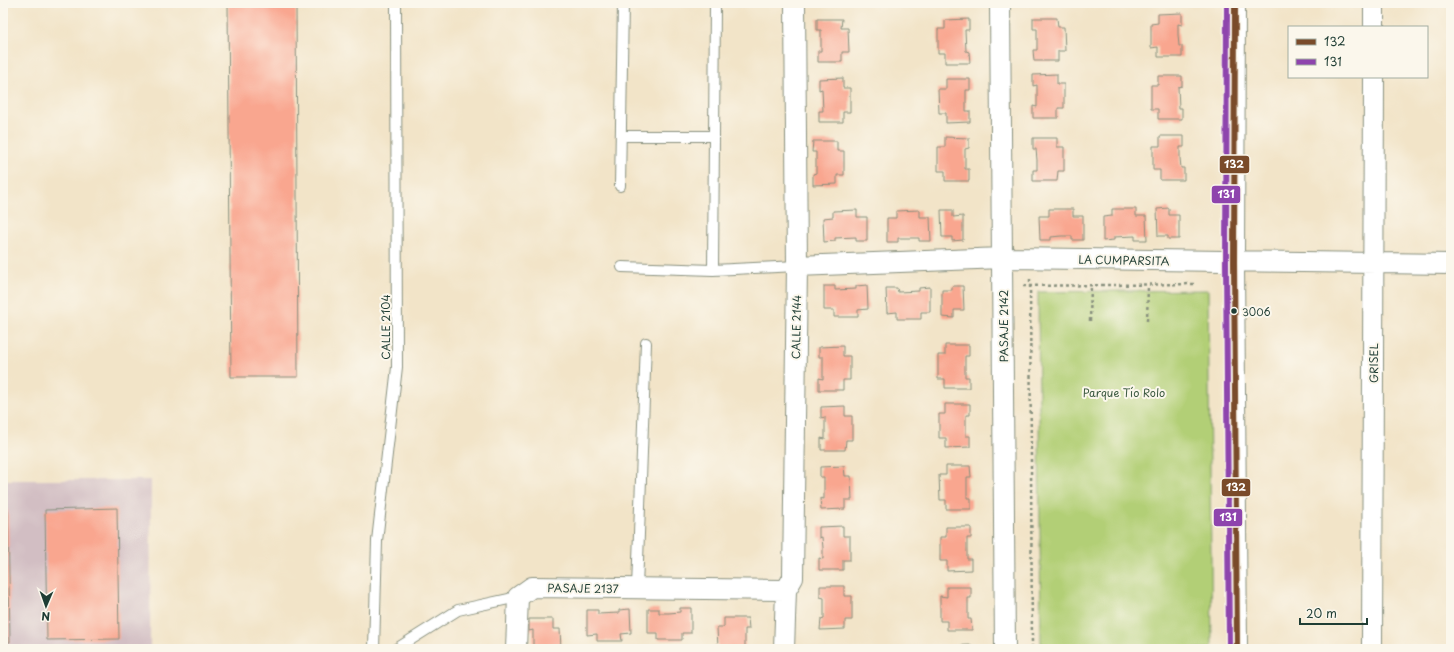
<svg xmlns="http://www.w3.org/2000/svg" width="1454" height="652" viewBox="0 0 1454 652" font-family="'Playpen Sans',sans-serif">
  <style>
    .industrial { fill: #d2bec3 }
    .green { fill: #b2cf76; stroke: #688655 }
    .building { fill: #f9a68f }
    .lines { fill: none; stroke-linecap: round; stroke-linejoin: round }
    .lane-casing { stroke: #88907e; stroke-width: 12 }
    .street-casing { stroke: #88907e; stroke-width: 22 }
    .path { stroke: #88907e; stroke-width: 2.5; stroke-dasharray: 3 3; stroke-linecap: butt }
    .lane { stroke: #fff; stroke-width: 10 }
    .street { stroke: #fff; stroke-width: 20 }
    .bus-1-casing { stroke: #fbf7ec; stroke-width: 9 }
    .bus-2-casing { stroke: #fbf7ec; stroke-width: 9 }
    .bus-1 { stroke: #7a4b2a; stroke-width: 6 }
    .bus-2 { stroke: #8e44ad; stroke-width: 6 }
    .bus-dot { fill: #1f3d34; stroke: #fbf7ec; stroke-width: 1.5 }
    .labels { text-anchor: middle; dominant-baseline: central; stroke-width: 4; stroke-linejoin: round; paint-order: stroke }
    .bus-label { font-size: 10px; fill: #1f3d34; stroke: #fbf7ec; text-anchor: start }
    .street-label { font-size: 11px; fill: #1f3d34; stroke: #fbf7ec }
    .park-label { font-size: 11px; fill: #3c5a41; stroke: #fbf7ec }
    .line-badge { stroke: #fbf7ec; stroke-width: 1.5 }
    .badge-label { font-size: 11px; text-anchor: middle; font-weight: bold; fill: #fff }
  </style>
  <rect width="100%" height="100%" fill="#fbf7ec"/>
  <filter id="ink" filterUnits="userSpaceOnUse"><feTurbulence type="fractalNoise" baseFrequency=".025" numOctaves="2"/><feDisplacementMap in="SourceGraphic" scale="8" xChannelSelector="R" yChannelSelector="G"/><feConvolveMatrix kernelMatrix="1 2 1 2 8 2 1 2 1" color-interpolation-filters="sRGB"/></filter>
  <filter id="wash" filterUnits="userSpaceOnUse"><feTurbulence type="fractalNoise" baseFrequency=".012" numOctaves="4" result="noise"/><feDisplacementMap in="SourceGraphic" scale="16" xChannelSelector="R" yChannelSelector="G"/><feGaussianBlur stdDeviation="0.9" result="paint"/><feColorMatrix in="noise" values="0 0 0 0 0 0 0 0 0 0 0 0 0 0 0 0 0 1.4 0 .05"/><feComposite in="paint" operator="in"/></filter>
  <g filter="url(#wash)">
    <rect width="100%" height="100%" fill="#f2e4c8"/>
    <!-- industrial -->
    <path class="industrial" d="M 3,480 L 151,480 L 150,649 L 3,649 Z"/>
    <!-- green -->
    <path class="green" d="M 1208,290 L 1212,649 L 1041,649 L 1038,292 Z"/>
    <g id="blocks">
      <!-- building -->
      <path class="building" d="M 228,3 L 296,3 L 298,377 L 231,377 Z
        M 1182,13 L 1182,25 L 1178,24 L 1178,35 L 1179,46 L 1182,46 L 1182,57 L 1158,57 L 1158,47 L 1151,48 L 1151,24 L 1158,23 L 1158,14 Z
        M 1033,18 L 1057,18 L 1058,27 L 1064,27 L 1065,51 L 1058,51 L 1058,61 L 1034,61 L 1033,50 L 1037,50 L 1037,29 L 1033,29 Z
        M 817,19 L 842,19 L 841,28 L 848,28 L 849,52 L 842,52 L 842,62 L 818,62 L 818,51 L 821,51 L 821,30 L 817,30 Z
        M 969,19 L 969,30 L 965,30 L 966,51 L 969,52 L 970,63 L 945,63 L 945,53 L 938,53 L 938,29 L 945,29 L 945,20 Z
        M 1057,74 L 1057,84 L 1064,84 L 1064,108 L 1058,108 L 1058,118 L 1033,118 L 1033,106 L 1037,107 L 1037,85 L 1033,86 L 1033,75 Z
        M 1158,76 L 1182,76 L 1182,86 L 1178,87 L 1179,108 L 1182,108 L 1182,119 L 1158,119 L 1158,109 L 1151,109 L 1151,85 L 1158,85 Z
        M 843,78 L 843,88 L 850,88 L 850,112 L 843,112 L 843,122 L 819,122 L 819,111 L 823,111 L 822,89 L 819,90 L 819,79 Z
        M 946,79 L 970,79 L 970,90 L 966,90 L 966,111 L 970,111 L 970,122 L 946,123 L 946,113 L 939,113 L 938,89 L 946,89 Z
        M 1160,136 L 1184,136 L 1184,147 L 1180,147 L 1180,158 L 1181,168 L 1184,168 L 1184,180 L 1160,180 L 1160,170 L 1153,170 L 1153,146 L 1160,146 Z
        M 945,137 L 969,138 L 969,148 L 965,149 L 965,169 L 969,169 L 969,181 L 945,181 L 945,171 L 938,171 L 938,147 L 945,147 Z
        M 1033,138 L 1057,138 L 1057,147 L 1064,147 L 1064,171 L 1058,171 L 1057,181 L 1033,181 L 1033,170 L 1037,170 L 1037,160 L 1036,149 L 1033,149 Z
        M 813,141 L 837,141 L 837,151 L 844,151 L 844,175 L 837,175 L 837,184 L 813,185 L 813,174 L 816,173 L 816,152 L 812,152 Z
        M 1169,208 L 1169,215 L 1179,215 L 1179,239 L 1168,239 L 1168,236 L 1158,236 L 1157,209 Z
        M 1049,209 L 1073,209 L 1073,216 L 1083,216 L 1083,240 L 1072,240 L 1072,236 L 1061,236 L 1051,237 L 1051,240 L 1040,240 L 1039,216 L 1049,216 Z
        M 1112,209 L 1136,209 L 1136,216 L 1146,216 L 1147,240 L 1135,240 L 1135,236 L 1114,237 L 1114,240 L 1103,241 L 1103,217 L 1112,216 Z
        M 857,210 L 857,217 L 867,217 L 867,241 L 856,241 L 856,237 L 835,238 L 835,241 L 824,242 L 823,218 L 833,217 L 833,211 Z
        M 920,210 L 920,217 L 930,217 L 931,241 L 919,241 L 919,238 L 898,238 L 898,242 L 887,242 L 887,218 L 896,218 L 896,211 Z
        M 941,210 L 953,210 L 953,217 L 963,216 L 963,240 L 952,241 L 952,237 L 942,237 Z
        M 867,285 L 868,309 L 858,310 L 858,317 L 834,317 L 834,310 L 824,310 L 824,286 L 835,286 L 835,290 L 856,289 L 856,286 Z
        M 952,286 L 963,286 L 964,310 L 954,310 L 954,318 L 942,317 L 942,290 L 952,290 Z
        M 930,287 L 930,312 L 921,312 L 921,319 L 897,319 L 897,312 L 887,313 L 886,288 L 897,288 L 898,292 L 919,291 L 919,288 Z
        M 945,345 L 969,345 L 969,356 L 965,356 L 965,377 L 969,377 L 969,388 L 945,388 L 945,379 L 938,379 L 938,355 L 945,355 Z
        M 843,346 L 843,356 L 850,356 L 850,380 L 843,380 L 843,390 L 819,390 L 819,378 L 823,379 L 823,357 L 819,357 L 819,347 Z
        M 945,404 L 970,404 L 970,415 L 966,415 L 966,436 L 970,436 L 970,447 L 946,448 L 946,438 L 939,438 L 939,414 L 945,414 Z
        M 845,406 L 845,416 L 852,416 L 852,440 L 846,440 L 845,450 L 821,450 L 821,438 L 825,439 L 825,417 L 821,418 L 821,407 Z
        M 844,466 L 845,476 L 851,476 L 852,500 L 845,500 L 845,509 L 821,510 L 820,498 L 824,499 L 824,477 L 820,477 L 820,467 Z
        M 946,466 L 970,466 L 971,477 L 967,477 L 967,498 L 971,498 L 971,509 L 946,509 L 946,500 L 940,500 L 939,475 L 946,475 Z
        M 117,508 L 119,639 L 47,640 L 45,510 Z
        M 3,510 L 8,510 L 10,642 L 3,642 Z
        M 843,526 L 843,536 L 850,536 L 850,560 L 843,560 L 843,570 L 819,570 L 819,558 L 823,559 L 823,548 L 822,537 L 819,538 L 819,527 Z
        M 946,527 L 971,527 L 971,538 L 967,538 L 967,559 L 971,559 L 971,570 L 947,571 L 947,561 L 940,561 L 940,537 L 946,537 Z
        M 820,586 L 844,586 L 844,596 L 852,596 L 852,620 L 845,620 L 845,629 L 820,630 L 821,619 L 824,618 L 824,598 L 820,597 Z
        M 947,587 L 971,587 L 971,598 L 968,598 L 968,619 L 971,619 L 972,630 L 947,630 L 947,621 L 940,621 L 940,596 L 947,597 Z
        M 680,608 L 691,608 L 691,633 L 682,633 L 682,640 L 658,640 L 658,633 L 648,633 L 648,609 L 659,609 L 659,613 L 669,613 L 680,612 Z
        M 630,609 L 631,633 L 621,634 L 622,641 L 597,641 L 597,634 L 587,635 L 587,610 L 598,610 L 598,614 L 619,613 L 619,610 Z
        M 724,618 L 748,618 L 749,629 L 745,629 L 745,649 L 718,649 L 717,627 L 724,627 Z
        M 529,619 L 553,619 L 553,629 L 560,629 L 561,649 L 533,649 L 533,630 L 529,631 Z
        M 971,645 L 971,649 L 946,649 L 946,646 Z"/>
    </g>
  </g>
  <g filter="url(#ink)">
    <use href="#blocks" fill-opacity="0" stroke="#88907e" stroke-width="1"/>
    <g class="lines">
      <!-- lane casing -->
      <g class="lane-casing">
        <path id="lane" d="M 621,136 L 713,136
          M 620,186 L 623,3
          M 622,267 L 713,270 L 797,266
          M 713,270 L 715,3
          M 637,588 L 646,343
          M 374,649 L 377,541 L 397,367 L 396,3
          M 396,649 L 458,610 L 518,597"/>
      </g>
      <!-- street casing -->
      <g class="street-casing">
        <path id="street" d="M 1000,3 L 1005,649
          M 1235,3 L 1234,262 L 1237,649
          M 1374,27 L 1374,3
          M 797,266 L 1002,258 L 1451,264
          M 516,649 L 518,597 L 532,587 L 786,590
          M 784,649 L 786,590 L 793,578 L 797,266 L 795,3
          M 1372,649 L 1374,77"/>
      </g>
      <!-- path -->
      <path class="path" d="M 1030,279 L 1032,649
        M 1023,286 L 1196,284
        M 1090,321 L 1091,285
        M 1147,321 L 1148,285"/>
      <!-- lane -->
      <use href="#lane" class="lane"/>
      <!-- street -->
      <use href="#street" class="street"/>
      <!-- bus-1 casing -->
      <g class="bus-1-casing">
        <path id="bus-1" d="M 1235,3 L 1234,262 L 1237,649"/>
      </g>
      <!-- bus-2 casing -->
      <g class="bus-2-casing">
        <path id="bus-2" d="M 1227,3 L 1226,262 L 1229,649"/>
      </g>
      <!-- bus-1 -->
      <use href="#bus-1" class="bus-1"/>
      <!-- bus-2 -->
      <use href="#bus-2" class="bus-2"/>
    </g>
  </g>
  <!-- markers -->
  <circle class="bus-dot" cx="1234" cy="311" r="3.5"/>
  <g class="labels">
    <!-- bus labels -->
    <g class="bus-label">
      <text x="1242" y="311">3006</text>
    </g>
    <!-- street labels -->
    <g class="street-label">
      <text transform="translate(1124 260) rotate(1)">LA CUMPARSITA</text>
      <text transform="translate(1003 326) rotate(-90)">PASAJE 2142</text>
      <text transform="translate(385 327) rotate(-90)">CALLE 2104</text>
      <text transform="translate(796 327) rotate(-89)">CALLE 2144</text>
      <text transform="translate(1373 363) rotate(-90)">GRISEL</text>
      <text transform="translate(583 588) rotate(1)">PASAJE 2137</text>
    </g>
    <!-- park labels -->
    <g class="park-label">
      <text x="1124" y="392">Parque Tío Rolo</text>
    </g>
  </g>
  <g class="line-badge">
    <rect x="1219" y="155" width="31" height="19" rx="4" fill="#7a4b2a"/>
    <rect x="1211" y="185" width="30" height="19" rx="4" fill="#8e44ad"/>
    <rect x="1221" y="478" width="30" height="19" rx="4" fill="#7a4b2a"/>
    <rect x="1213" y="508" width="30" height="19" rx="4" fill="#8e44ad"/>
  </g>
  <g class="badge-label">
    <text x="1234" y="168">132</text>
    <text x="1226" y="198">131</text>
    <text x="1236" y="491">132</text>
    <text x="1228" y="521">131</text>
  </g>
  <!-- margin -->
  <rect width="1454" height="652" fill="none" stroke="#fbf7ec" stroke-width="16"/>
  <!-- legend -->
  <rect x="1288" y="26" width="140" height="52" fill="#fbf7ec" stroke="#a3ada2"/>
  <rect x="1296" y="39" width="20" height="6" fill="#7a4b2a" stroke="#a3ada2"/>
  <text x="1324" y="46" font-size="12" fill="#1f3d34">132</text>
  <rect x="1296" y="59" width="20" height="6" fill="#8e44ad" stroke="#a3ada2"/>
  <text x="1324" y="66" font-size="12" fill="#1f3d34">131</text>
  <!-- north arrow -->
  <g transform="translate(46 606) rotate(182)" stroke="#fbf7ec" stroke-width="3" paint-order="stroke">
  <path d="M0-3L7 15L0 10L-7 15Z" fill="#1f3d34"/>
  <text y="-6" font-size="11" font-weight="bold" text-anchor="middle" fill="#1f3d34">N</text>
  </g>
  <!-- scale -->
  <path d="M1300 618v6h67v-6" fill="none" stroke="#1f3d34" stroke-width="2"/>
  <text x="1306" y="618" font-size="12" fill="#1f3d34" stroke="#fbf7ec" stroke-width="3" paint-order="stroke">20 m</text>
</svg>
